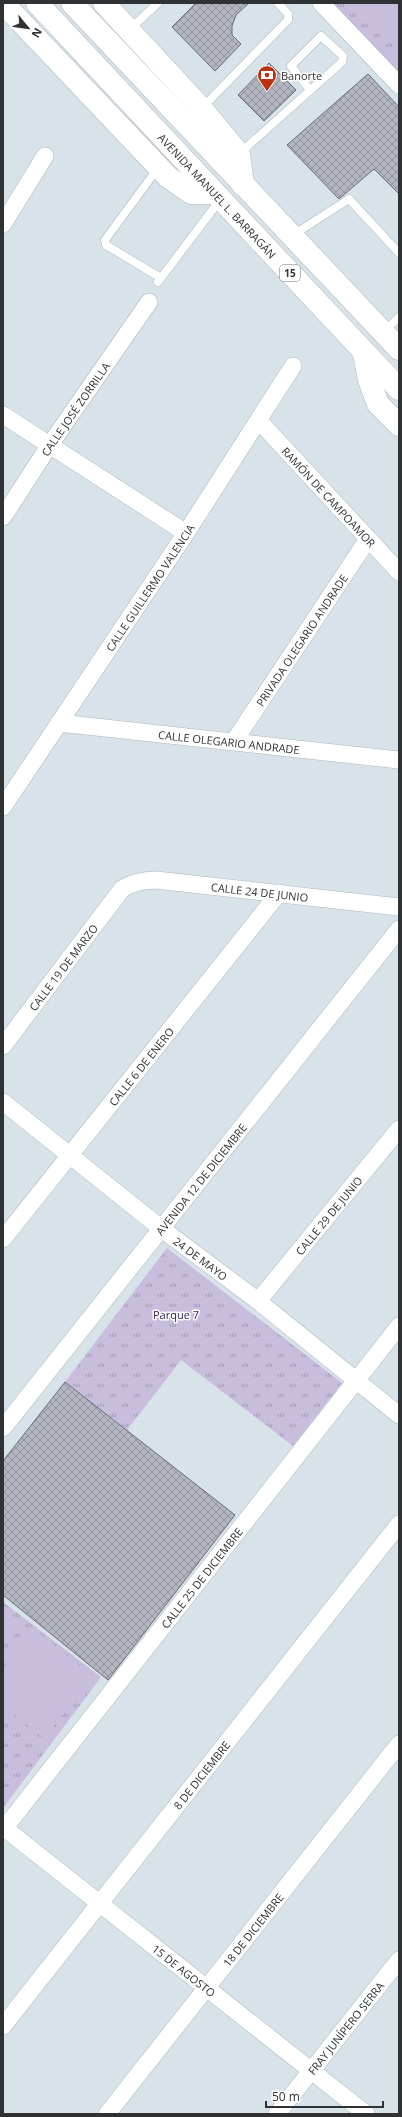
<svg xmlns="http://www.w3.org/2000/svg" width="402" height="2117" viewBox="0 0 402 2117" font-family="'Open Sans',sans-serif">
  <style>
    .grass { fill: url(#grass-tufts) }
    .pitch { fill: #c8bddc }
    .building { fill: url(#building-cross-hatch); stroke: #686b74 }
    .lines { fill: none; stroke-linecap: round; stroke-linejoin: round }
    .lane-casing { stroke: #aeb7be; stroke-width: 9 }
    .street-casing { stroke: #aeb7be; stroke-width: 18 }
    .secondary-casing { stroke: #aeb7be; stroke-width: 23 }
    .highway-casing { stroke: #aeb7be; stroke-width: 23 }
    .lane { stroke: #fff; stroke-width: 8 }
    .street { stroke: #fff; stroke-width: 17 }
    .secondary { stroke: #fff; stroke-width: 22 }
    .highway { stroke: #fff; stroke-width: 22 }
    .labels { text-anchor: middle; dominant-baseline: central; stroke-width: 3; stroke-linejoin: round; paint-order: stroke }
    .shield { fill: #fff; stroke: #6d7072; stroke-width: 1 }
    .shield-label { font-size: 10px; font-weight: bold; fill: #2f3235 }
    .poi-label { font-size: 11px; fill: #2f3235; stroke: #fff; text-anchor: start }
    .street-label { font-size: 11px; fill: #2f3235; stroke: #fff }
    .park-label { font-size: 11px; fill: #382053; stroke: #fff }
  </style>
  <defs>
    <pattern id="grass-tufts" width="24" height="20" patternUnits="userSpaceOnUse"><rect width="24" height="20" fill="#c8bddc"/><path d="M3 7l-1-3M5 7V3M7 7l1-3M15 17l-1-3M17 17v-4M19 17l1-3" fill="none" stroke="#a39ab3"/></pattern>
    <pattern id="building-cross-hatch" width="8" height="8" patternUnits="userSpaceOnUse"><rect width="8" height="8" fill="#b3b6c0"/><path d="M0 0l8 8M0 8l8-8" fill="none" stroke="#92959d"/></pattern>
  </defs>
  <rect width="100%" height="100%" fill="#d8e2e9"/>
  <!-- grass -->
  <path class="grass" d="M 321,3 L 399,3 L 399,85 Z
    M 167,1248 L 342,1383 L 293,1446 L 181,1360 L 127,1430 L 65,1382 Z
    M 3,1602 L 101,1677 L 3,1808 Z"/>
  <!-- pitch -->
  <path class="pitch" d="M 354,3 L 399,3 L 399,51 Z
    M 3,1616 L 16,1626 L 3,1643 Z
    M 34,1629 L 93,1676 L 69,1706 L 10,1660 Z
    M 9,1662 L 68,1708 L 44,1738 L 3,1706 L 3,1669 Z"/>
  <!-- building -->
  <path class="building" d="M 196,3 L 249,3 L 236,15 L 232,26 L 232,35 L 241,44 L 215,71 L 172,27 Z
    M 269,63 L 296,90 L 264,121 L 238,95 Z
    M 368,74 L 399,107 L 399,194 L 374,169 L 339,199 L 287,145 Z
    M 65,1382 L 235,1515 L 108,1680 L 3,1595 L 3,1461 Z"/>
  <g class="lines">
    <!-- lane casing -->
    <g class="lane-casing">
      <path id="lane" d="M 129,30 L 158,3
        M 202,108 L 288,20 L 288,14 L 278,3
        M 240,153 L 342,62 L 343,56 L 321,36 L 291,66 L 310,90
        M 158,168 L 105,240 L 106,245 L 161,278
        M 293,235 L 349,199 L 399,253
        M 158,282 L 220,200
        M 384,332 L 399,317"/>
    </g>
    <!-- street casing -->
    <g class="street-casing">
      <g id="street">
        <path d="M 321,3 L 399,85"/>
        <path d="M 3,224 L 45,156"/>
        <path d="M 3,415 L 186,533"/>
        <path id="s1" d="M 259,421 L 399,572"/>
        <path id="s2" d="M 3,517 L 49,446 L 149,302"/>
        <path id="s3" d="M 59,723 L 399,760"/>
        <path id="s4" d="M 235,740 L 368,539"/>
        <path id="s5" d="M 3,807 L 186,533 L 293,366"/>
        <path id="s6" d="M 3,1046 L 122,889 C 133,882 143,880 156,880 L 399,907"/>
        <path id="s7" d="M 3,1102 L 162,1229 L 258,1301 L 399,1415"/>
        <path id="s8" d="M 3,1239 L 279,893"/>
        <path id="s9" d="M 258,1301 L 399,1129"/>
        <path id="s10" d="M 3,1428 L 399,929"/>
        <path id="s11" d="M 3,1827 L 366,2114"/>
        <path id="s12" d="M 3,1830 L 399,1326"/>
        <path id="s13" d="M 3,2026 L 399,1524"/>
        <path id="s14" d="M 107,2114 L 399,1744"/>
        <path id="s15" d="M 277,2114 L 399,1960"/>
      </g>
    </g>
    <!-- secondary casing -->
    <g class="secondary-casing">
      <path id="secondary" d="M 3,3 L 168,177 L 191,193 L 215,193
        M 104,3 L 202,109 L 239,154 L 243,185
        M 364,353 L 369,380 L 378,404 L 399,425"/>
    </g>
    <!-- highway casing -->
    <g class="highway-casing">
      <g id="highway">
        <path id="s16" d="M 37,3 L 399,389"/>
        <path d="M 72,3 L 399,349"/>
      </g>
    </g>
    <!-- lane -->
    <use href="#lane" class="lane"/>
    <!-- street -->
    <use href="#street" class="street"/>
    <!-- secondary -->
    <use href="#secondary" class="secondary"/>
    <!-- highway -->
    <use href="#highway" class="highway"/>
  </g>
  <!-- icons -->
  <defs>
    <g id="bank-pin" transform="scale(1)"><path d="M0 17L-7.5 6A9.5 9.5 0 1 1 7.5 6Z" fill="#bc3111" stroke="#fff"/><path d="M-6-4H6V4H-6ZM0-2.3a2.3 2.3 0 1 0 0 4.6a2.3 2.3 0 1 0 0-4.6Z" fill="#fff"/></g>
  </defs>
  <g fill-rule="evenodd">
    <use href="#bank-pin" x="267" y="75"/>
  </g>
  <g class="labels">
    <!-- shield labels -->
    <rect class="shield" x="280" y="265" width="20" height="16" rx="3"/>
    <g class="shield-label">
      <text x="290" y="273">15</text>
    </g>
    <!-- poi labels -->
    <g class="poi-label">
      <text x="281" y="75">Banorte</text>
    </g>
    <!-- street labels -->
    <g class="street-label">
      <text stroke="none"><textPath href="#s16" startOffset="264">AVENIDA MANUEL L. BARRAGÁN</textPath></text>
      <text stroke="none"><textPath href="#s2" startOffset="130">CALLE JOSÉ ZORRILLA</textPath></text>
      <text stroke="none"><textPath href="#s1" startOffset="103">RAMÓN DE CAMPOAMOR</textPath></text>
      <text stroke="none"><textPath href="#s5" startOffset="264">CALLE GUILLERMO VALENCIA</textPath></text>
      <text stroke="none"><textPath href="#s4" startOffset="120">PRIVADA OLEGARIO ANDRADE</textPath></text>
      <text stroke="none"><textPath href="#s3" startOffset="171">CALLE OLEGARIO ANDRADE</textPath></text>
      <text stroke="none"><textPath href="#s6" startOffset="337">CALLE 24 DE JUNIO</textPath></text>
      <text stroke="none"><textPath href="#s6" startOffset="99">CALLE 19 DE MARZO</textPath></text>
      <text stroke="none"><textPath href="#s8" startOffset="221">CALLE 6 DE ENERO</textPath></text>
      <text stroke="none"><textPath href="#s10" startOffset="318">AVENIDA 12 DE DICIEMBRE</textPath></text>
      <text stroke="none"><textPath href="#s9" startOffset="111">CALLE 29 DE JUNIO</textPath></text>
      <text stroke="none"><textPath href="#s7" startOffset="252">24 DE MAYO</textPath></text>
      <text stroke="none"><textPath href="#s12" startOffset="321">CALLE 25 DE DICIEMBRE</textPath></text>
      <text stroke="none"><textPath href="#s13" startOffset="320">8 DE DICIEMBRE</textPath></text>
      <text stroke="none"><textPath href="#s14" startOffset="235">18 DE DICIEMBRE</textPath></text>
      <text stroke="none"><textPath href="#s11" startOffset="231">15 DE AGOSTO</textPath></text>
      <text stroke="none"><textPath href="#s15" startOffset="110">FRAY JUNÍPERO SERRA</textPath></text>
    </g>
    <!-- park labels -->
    <g class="park-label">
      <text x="176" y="1314">Parque 7</text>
    </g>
  </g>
  <!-- border -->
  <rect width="402" height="2117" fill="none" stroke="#2f3235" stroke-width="8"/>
  <!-- north arrow -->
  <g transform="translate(28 28) rotate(119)" stroke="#ffffff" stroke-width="3" paint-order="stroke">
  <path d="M0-3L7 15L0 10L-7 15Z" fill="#2f3235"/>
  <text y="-6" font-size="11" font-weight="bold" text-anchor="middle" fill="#2f3235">N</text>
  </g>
  <!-- scale -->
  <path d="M266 2101v6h117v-6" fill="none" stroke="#2f3235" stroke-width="2"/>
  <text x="272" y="2101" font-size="12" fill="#2f3235" stroke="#ffffff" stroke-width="3" paint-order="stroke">50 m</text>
</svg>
